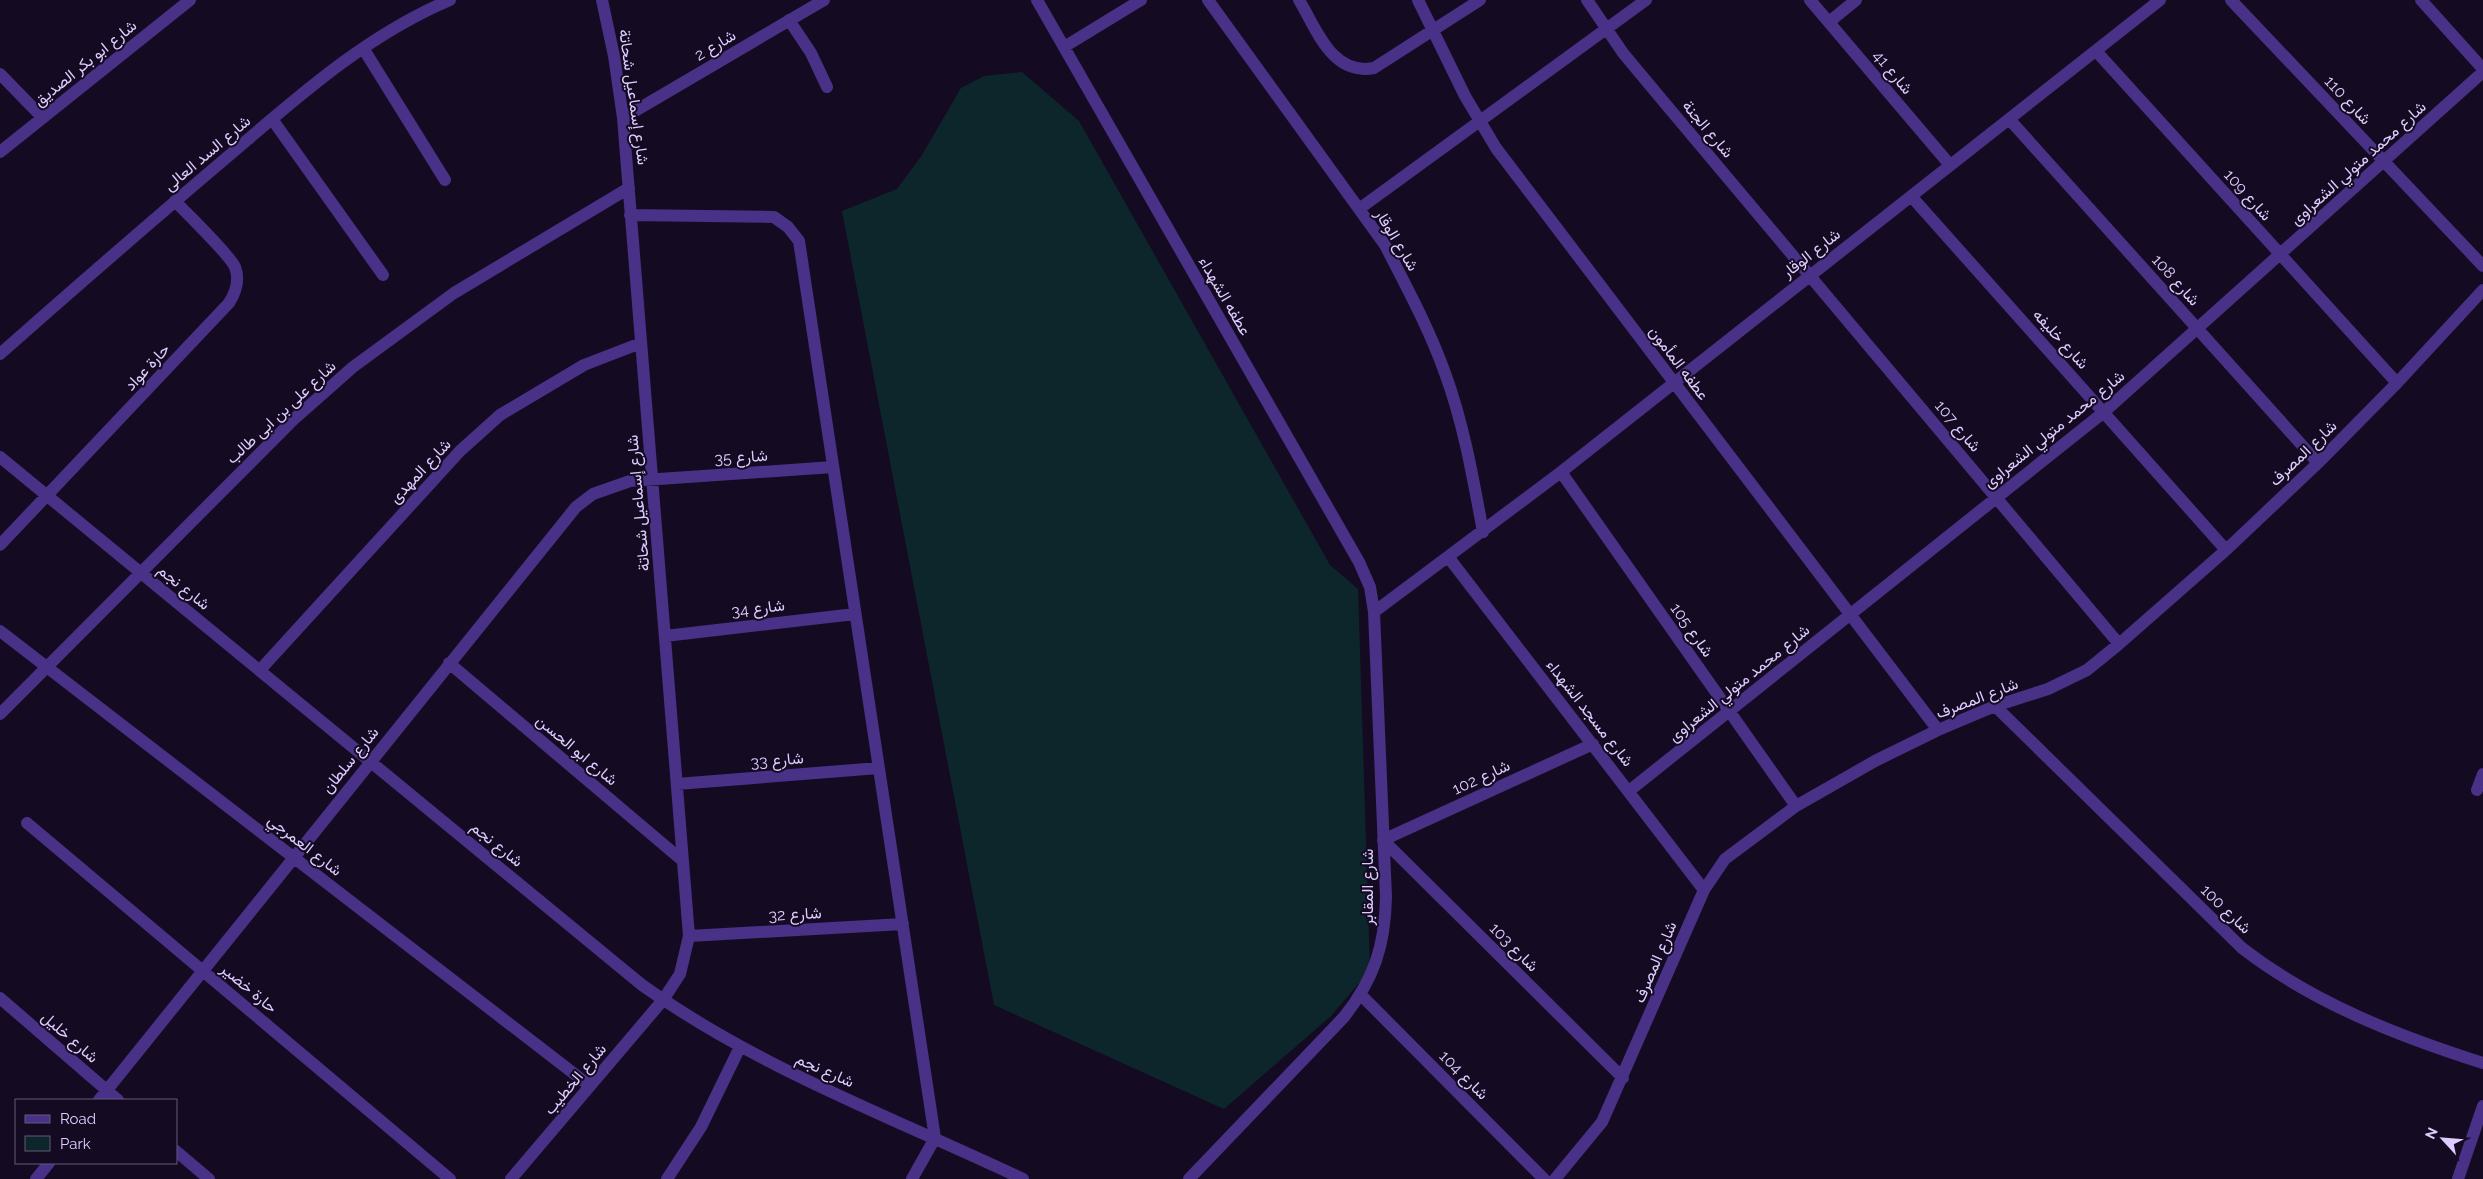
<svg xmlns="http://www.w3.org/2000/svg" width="2483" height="1179" viewBox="0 0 2483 1179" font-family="Raleway,Vazirmatn,sans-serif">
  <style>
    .green { fill: #0d262c }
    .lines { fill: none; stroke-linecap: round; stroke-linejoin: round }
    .lane { stroke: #483186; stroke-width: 12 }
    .street { stroke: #483186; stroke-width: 12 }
    .labels { text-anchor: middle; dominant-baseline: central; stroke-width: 4; stroke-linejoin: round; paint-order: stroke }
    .street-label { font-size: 16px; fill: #deccff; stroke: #140b22 }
  </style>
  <rect width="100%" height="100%" fill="#140b22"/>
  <!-- green -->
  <path class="green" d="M 1022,72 L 1079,121 L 1330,565 L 1358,589 L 1370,970 L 1331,1016 L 1224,1109 L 994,1005 L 842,211 L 897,189 L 922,155 L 961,88 L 984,76 Z"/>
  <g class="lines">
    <!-- lane -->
    <path class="lane" d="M 2477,790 L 2483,774"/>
    <!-- street -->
    <path class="street" d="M 1037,0 L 1359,562 L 1370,587 L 1374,612 L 1386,897 C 1385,946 1374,979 1344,1017 L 1189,1179
      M 1208,0 L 1385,245 C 1406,286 1429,328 1445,373 C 1464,425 1473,478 1483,532
      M 1299,0 C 1317,30 1332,76 1374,68 L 1480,0
      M 1418,0 L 1465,96 L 1496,148 L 1938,730
      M 1587,0 L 1623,53 L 1658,95 L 2119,644
      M 1810,0 L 1950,165
      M 2231,0 L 2483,266
      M 2421,0 L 2483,69
      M 789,20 L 811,53 L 827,87
      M 1829,22 L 1856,0
      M 1064,47 L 1141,0
      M 363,48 L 445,180
      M 2096,51 L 2397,383
      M 0,74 L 42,117
      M 623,118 L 824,0
      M 272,119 L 383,275
      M 2009,119 L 2318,463
      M 0,152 L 190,0
      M 1911,196 L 2226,550
      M 1359,209 L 1646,0
      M 630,215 L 774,217 L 788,227 L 799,241 L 935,1138 L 912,1179
      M 0,354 C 77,286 154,219 232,153 C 300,95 367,35 450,0
      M 0,457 L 642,985 C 758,1068 894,1118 1023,1179
      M 1561,472 L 1796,806
      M 0,545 L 229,303 C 236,292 240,280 235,267 C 230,255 186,213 175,201
      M 1449,558 L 1704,890
      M 1374,612 L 1561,472 L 2160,0
      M 0,631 L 590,1086
      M 665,636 L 855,614
      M 449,663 L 683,861
      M 260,670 L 460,451 L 500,415 L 584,365 L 641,343
      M 1995,706 L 2242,948 C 2313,1003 2398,1036 2483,1063
      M 0,714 L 293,420 L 353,367 L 454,293 L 629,188
      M 1593,744 L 1383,840 L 1623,1078
      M 677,784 L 879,768
      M 1629,791 L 2104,412 L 2483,72
      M 27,823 L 450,1179
      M 689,936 L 903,924
      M 1361,995 L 1544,1179
      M 0,998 L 118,1100
      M 99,1100 L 576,507 L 593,494 L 630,481 L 833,467
      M 176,1151 L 209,1179
      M 36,1179 L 49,1163
      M 511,1179 L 663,1000 L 680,974 L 689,936 L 623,118 L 614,56 L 602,0
      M 667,1179 L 701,1127 L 740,1047
      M 1555,1179 L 1602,1122 L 1704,890 L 1725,859 L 1796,806 L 1875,761 L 1938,730 L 1995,706 L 2048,689 L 2087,670 L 2119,644 L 2226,550 L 2318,463 L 2397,383 L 2483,290
      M 2458,1179 L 2483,1106"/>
  </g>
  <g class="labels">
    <!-- street labels -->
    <g class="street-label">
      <text transform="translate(715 45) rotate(-31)">شارع 2</text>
      <text transform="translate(85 63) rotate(-39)">شارع ابو بكر الصديق</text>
      <text transform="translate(1893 72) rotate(50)">شارع 41</text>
      <text transform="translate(634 97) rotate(82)">شارع إسماعيل شحاتة</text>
      <text transform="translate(2348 100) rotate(47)">شارع 110</text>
      <text transform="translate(1708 129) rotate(50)">شارع الجنة</text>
      <text transform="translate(207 153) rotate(-40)">شارع السد العالى</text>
      <text transform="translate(2358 163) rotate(-42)">شارع محمد متولي الشعراوى</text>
      <text transform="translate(2248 195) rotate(48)">شارع 109</text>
      <text transform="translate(1397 240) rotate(59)">شارع الوقار</text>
      <text transform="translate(1811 253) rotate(-38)">شارع الوقار</text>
      <text transform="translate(2176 280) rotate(48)">شارع 108</text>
      <text transform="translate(1225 296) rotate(60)">عطفه الشهداء</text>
      <text transform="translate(2061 339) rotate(48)">شارع خليفه</text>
      <text transform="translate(1679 363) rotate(53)">عطفه المأمون</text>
      <text transform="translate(147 367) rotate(-47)">حارة عواد</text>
      <text transform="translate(281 412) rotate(-43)">شارع على بن ابى طالب</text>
      <text transform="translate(1958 426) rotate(50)">شارع 107</text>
      <text transform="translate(2054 429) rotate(-39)">شارع محمد متولي الشعراوى</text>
      <text transform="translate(2303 453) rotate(-44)">شارع المصرف</text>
      <text transform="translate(741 457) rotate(-4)">شارع 35</text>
      <text transform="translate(420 471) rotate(-47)">شارع المهدى</text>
      <text transform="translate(638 503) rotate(-95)">شارع إسماعيل شحاتة</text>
      <text transform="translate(184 587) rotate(39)">شارع نجم</text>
      <text transform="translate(758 608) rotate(-7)">شارع 34</text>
      <text transform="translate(1692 630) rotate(55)">شارع 105</text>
      <text transform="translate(1739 683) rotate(-39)">شارع محمد متولي الشعراوى</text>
      <text transform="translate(1977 698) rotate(-21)">شارع المصرف</text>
      <text transform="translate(1590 713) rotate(52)">شارع مسجد الشهداء</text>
      <text transform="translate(577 750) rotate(40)">شارع ابو الحسن</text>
      <text transform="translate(350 760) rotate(-51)">شارع سلطان</text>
      <text transform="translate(777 760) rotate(-5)">شارع 33</text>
      <text transform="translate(1481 777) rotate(-25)">شارع 102</text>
      <text transform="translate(497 844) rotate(39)">شارع نجم</text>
      <text transform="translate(305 845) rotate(38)">شارع العمرجي</text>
      <text transform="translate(1367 887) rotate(-90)">شارع المقابر</text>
      <text transform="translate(2226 909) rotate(44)">شارع 100</text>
      <text transform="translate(795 914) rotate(-3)">شارع 32</text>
      <text transform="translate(1514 947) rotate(45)">شارع 103</text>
      <text transform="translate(1655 962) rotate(-67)">شارع المصرف</text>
      <text transform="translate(249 988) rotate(40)">حارة خضير</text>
      <text transform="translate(70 1037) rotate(41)">شارع خليل</text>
      <text transform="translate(825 1070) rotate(24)">شارع نجم</text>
      <text transform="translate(1464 1075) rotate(45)">شارع 104</text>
      <text transform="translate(575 1079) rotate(-50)">شارع الخطيب</text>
    </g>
  </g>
  <!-- legend -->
  <rect x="15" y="1099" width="162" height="65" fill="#140b22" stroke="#65587a"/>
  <rect x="25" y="1115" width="25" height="8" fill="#483186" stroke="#65587a"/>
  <text x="60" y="1124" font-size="15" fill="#deccff">Road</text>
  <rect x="25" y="1136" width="25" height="15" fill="#0d262c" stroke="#65587a"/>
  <text x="60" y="1149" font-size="15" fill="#deccff">Park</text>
  <!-- north arrow -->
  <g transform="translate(2443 1139) rotate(296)" stroke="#140b22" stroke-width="4" paint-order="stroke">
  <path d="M0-4L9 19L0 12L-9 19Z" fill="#deccff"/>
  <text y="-8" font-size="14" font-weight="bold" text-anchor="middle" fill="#deccff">N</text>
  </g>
</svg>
